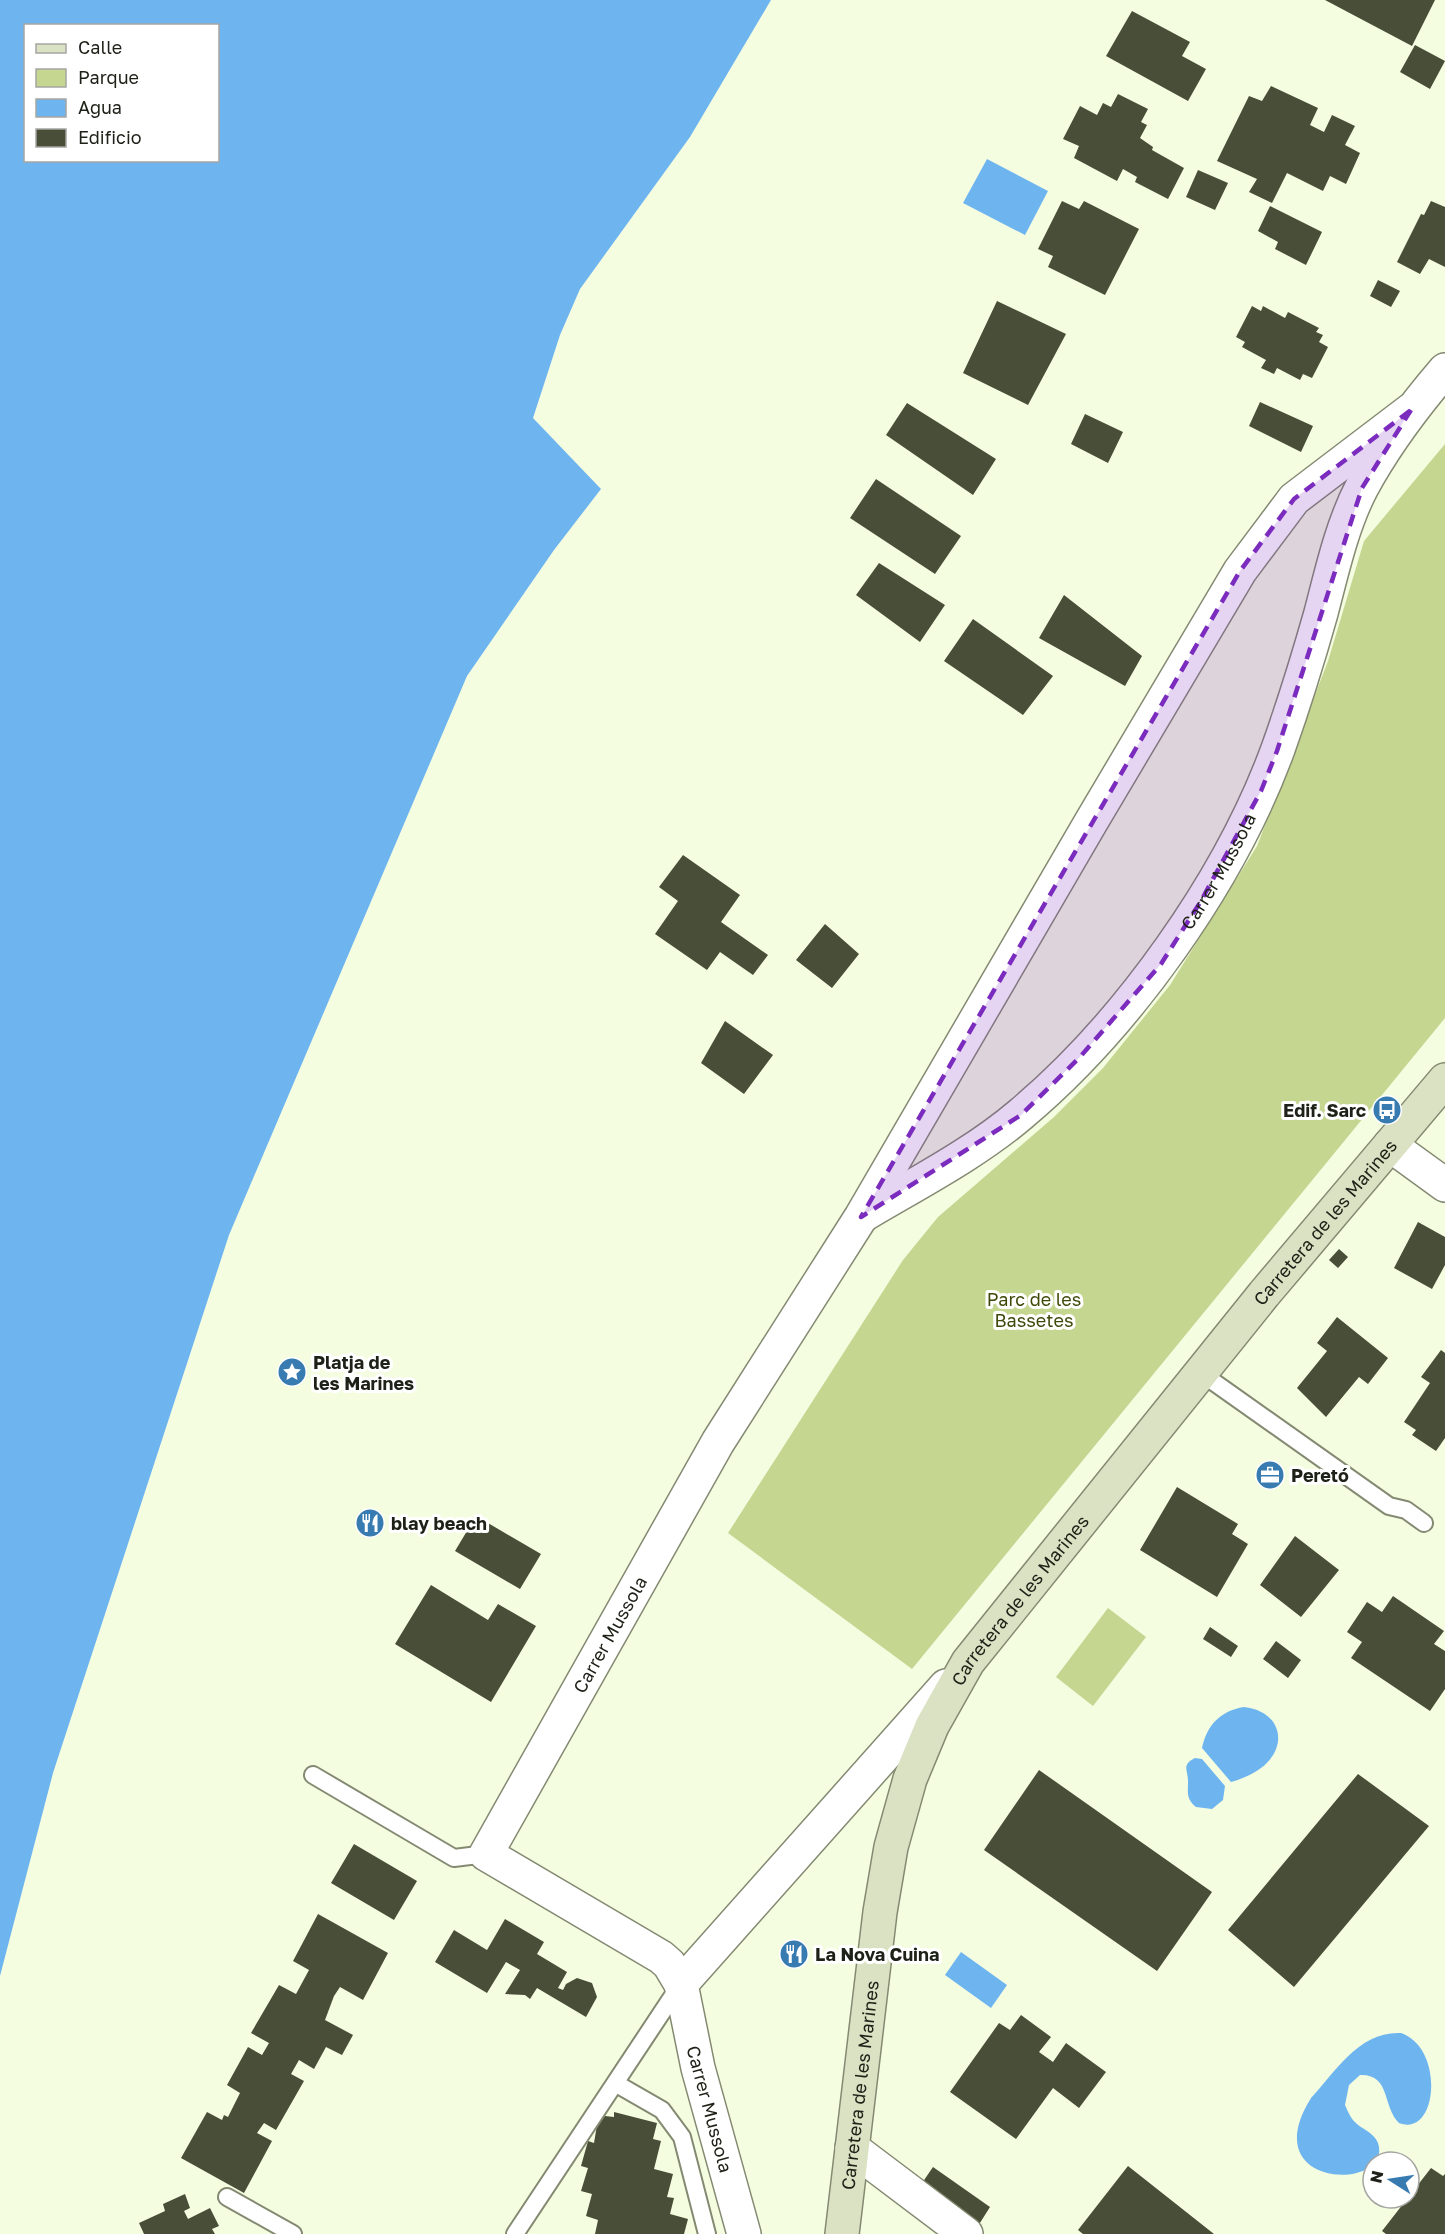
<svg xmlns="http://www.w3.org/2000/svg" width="1445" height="2234" viewBox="0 0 1445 2234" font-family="'Golos Text',sans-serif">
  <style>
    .green { fill: #c5d691 }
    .water { fill: #6eb5f0; fill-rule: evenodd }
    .building { fill: #484e37 }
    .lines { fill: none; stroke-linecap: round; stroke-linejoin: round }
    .lane-casing { stroke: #848a72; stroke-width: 20 }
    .street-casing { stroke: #848a72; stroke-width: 36 }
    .secondary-casing { stroke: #848a72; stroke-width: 36 }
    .lane { stroke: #fff; stroke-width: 16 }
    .street { stroke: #fff; stroke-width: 33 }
    .secondary { stroke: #dbe1c3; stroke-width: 33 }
    .marked { fill: #7b2cbf; fill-opacity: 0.2; stroke: #7b2cbf; stroke-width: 4.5; stroke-dasharray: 12 8; stroke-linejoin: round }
    .labels { text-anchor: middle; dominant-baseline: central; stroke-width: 6; stroke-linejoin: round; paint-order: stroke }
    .street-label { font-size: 18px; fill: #1e2117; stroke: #fff }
    .poi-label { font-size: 18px; font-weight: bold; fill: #1e2117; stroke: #fff; text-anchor: start }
    .park-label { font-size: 18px; fill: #3f4a09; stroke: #fff }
  </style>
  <rect width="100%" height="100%" fill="#f5fde1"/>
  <!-- green -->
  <path class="green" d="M 1445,444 L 1445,1018 L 912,1669 L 728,1533 L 903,1260 L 938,1217 L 1054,1117 L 1103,1068 L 1170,985 L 1257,846 L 1328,661 L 1364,541 Z
    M 1108,1608 L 1146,1637 L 1093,1706 L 1056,1677 Z"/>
  <!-- water -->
  <path class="water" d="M 0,0 L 771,0 L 690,137 L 580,289 L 560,335 L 533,418 L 601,489 L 554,550 L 467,676 L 229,1235 L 53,1773 L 0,1976 ZM 26,26 L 218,26 L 218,160 L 26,160 Z
    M 987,159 L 1048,191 L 1025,235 L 963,203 Z
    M 1244,1707 C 1281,1711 1290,1746 1261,1768 C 1253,1774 1242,1779 1231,1782 L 1202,1748 C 1207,1725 1220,1711 1244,1707 Z
    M 1195,1758 L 1202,1759 L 1225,1786 L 1223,1800 L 1212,1809 L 1196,1807 C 1186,1799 1188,1793 1188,1781 C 1188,1770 1181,1765 1195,1758 Z
    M 961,1952 L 1007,1985 L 991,2008 L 945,1975 Z
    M 1401,2033 C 1445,2048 1438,2138 1399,2123 C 1382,2106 1391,2074 1360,2075 L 1349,2085 L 1345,2105 C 1348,2112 1351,2119 1357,2124 C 1364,2130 1374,2133 1378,2143 C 1394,2191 1253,2191 1311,2098 C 1336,2071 1359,2031 1401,2033 Z"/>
  <!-- building -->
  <path class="building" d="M 1325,0 L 1435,0 L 1412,46 Z
    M 1132,11 L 1190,42 L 1182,56 L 1206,69 L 1188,101 L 1106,56 Z
    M 1415,45 L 1445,61 L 1430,89 L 1400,72 Z
    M 1271,86 L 1318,108 L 1310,125 L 1324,132 L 1332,115 L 1355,126 L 1345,145 L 1360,153 L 1346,184 L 1330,176 L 1323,191 L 1287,173 L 1272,203 L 1249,192 L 1257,179 L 1217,161 L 1249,96 L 1262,101 Z
    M 1118,94 L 1148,109 L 1141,122 L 1147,125 L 1140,138 L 1153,147 L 1152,150 L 1184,168 L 1168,199 L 1135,182 L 1137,177 L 1123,169 L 1117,181 L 1074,158 L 1079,146 L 1063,139 L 1080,106 L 1097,115 L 1103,103 L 1111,107 Z
    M 1198,170 L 1228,183 L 1215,210 L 1186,197 Z
    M 1062,201 L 1079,209 L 1084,201 L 1139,229 L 1105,295 L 1048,267 L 1053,256 L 1038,249 Z
    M 1431,201 L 1445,207 L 1445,267 L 1429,259 L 1420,274 L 1397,262 L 1421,214 L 1424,215 Z
    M 1270,206 L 1322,232 L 1306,265 L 1275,249 L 1278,242 L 1258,231 Z
    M 1378,280 L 1400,291 L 1391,307 L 1370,296 Z
    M 997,301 L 1066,334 L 1028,405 L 963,373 Z
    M 1252,306 L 1261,311 L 1263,306 L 1285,318 L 1288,312 L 1319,328 L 1316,332 L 1323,335 L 1319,342 L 1328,347 L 1312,378 L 1303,374 L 1300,380 L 1277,368 L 1274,374 L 1261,368 L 1266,360 L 1242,347 L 1245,342 L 1236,337 Z
    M 1260,402 L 1313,426 L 1301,452 L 1249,426 Z
    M 907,403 L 996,459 L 973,495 L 886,435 Z
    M 1085,414 L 1123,432 L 1108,463 L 1071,444 Z
    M 876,479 L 961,536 L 935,574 L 850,518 Z
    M 879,563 L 945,605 L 920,642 L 856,595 Z
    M 1064,595 L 1142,656 L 1125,686 L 1039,638 Z
    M 973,619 L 1053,676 L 1023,715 L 944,661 Z
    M 683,855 L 740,895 L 721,922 L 768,955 L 753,975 L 720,952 L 707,970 L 655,934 L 678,901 L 659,887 Z
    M 825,924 L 859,954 L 832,988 L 796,960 Z
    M 725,1021 L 773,1055 L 744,1094 L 701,1063 Z
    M 1418,1222 L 1445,1237 L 1445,1265 L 1432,1289 L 1394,1268 Z
    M 1339,1249 L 1348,1257 L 1338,1268 L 1329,1260 Z
    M 1337,1317 L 1388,1358 L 1368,1384 L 1359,1377 L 1326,1417 L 1297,1388 L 1327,1351 L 1317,1343 Z
    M 1441,1350 L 1445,1353 L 1445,1438 L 1436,1451 L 1412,1435 L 1416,1430 L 1404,1422 L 1430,1383 L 1421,1377 Z
    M 1177,1487 L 1238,1524 L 1232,1534 L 1248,1544 L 1217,1597 L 1140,1550 Z
    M 476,1516 L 541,1554 L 520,1589 L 455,1551 Z
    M 1295,1536 L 1339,1570 L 1301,1617 L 1260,1585 Z
    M 431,1585 L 488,1620 L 498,1604 L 536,1626 L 491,1702 L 395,1644 Z
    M 1393,1596 L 1444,1631 L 1434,1644 L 1445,1651 L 1445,1689 L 1430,1711 L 1351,1658 L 1362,1642 L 1347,1632 L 1367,1602 L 1382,1612 Z
    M 1210,1627 L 1238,1646 L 1231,1657 L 1203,1639 Z
    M 1276,1641 L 1301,1660 L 1288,1678 L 1263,1659 Z
    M 1039,1770 L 1212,1892 L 1157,1971 L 984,1850 Z
    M 1358,1774 L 1429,1826 L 1294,1987 L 1228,1930 Z
    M 354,1844 L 417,1881 L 394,1920 L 331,1883 Z
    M 318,1914 L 388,1953 L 363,2000 L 340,1987 L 334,1996 L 325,2020 L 353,2035 L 342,2055 L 326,2047 L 314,2069 L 299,2060 L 291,2074 L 304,2081 L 276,2130 L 264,2123 L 257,2133 L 272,2141 L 244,2193 L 181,2158 L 207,2112 L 222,2120 L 224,2115 L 228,2117 L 240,2093 L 227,2085 L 248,2047 L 262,2055 L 269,2043 L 251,2033 L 279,1985 L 296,1994 L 309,1970 L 293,1961 Z
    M 505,1919 L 544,1942 L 537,1954 L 567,1972 L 558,1988 L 563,1990 L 566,1984 L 577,1978 L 592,1983 L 597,1997 L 586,2017 L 537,1988 L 530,1999 L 525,1995 L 505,1994 L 520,1970 L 506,1962 L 487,1993 L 435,1962 L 454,1930 L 487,1950 Z
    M 1021,2015 L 1051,2037 L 1039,2052 L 1053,2062 L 1066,2043 L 1106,2072 L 1079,2108 L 1053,2088 L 1016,2139 L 950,2092 L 999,2023 L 1010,2030 Z
    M 614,2112 L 657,2123 L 653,2139 L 661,2141 L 654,2169 L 673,2174 L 667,2197 L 674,2198 L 670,2214 L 688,2219 L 684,2234 L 595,2234 L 598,2220 L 586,2216 L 592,2194 L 581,2191 L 588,2168 L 581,2166 L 588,2141 L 594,2143 L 597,2125 L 605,2116 L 614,2117 Z
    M 1128,2166 L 1214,2234 L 1083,2234 L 1078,2230 Z
    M 933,2167 L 990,2207 L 978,2226 L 920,2186 Z
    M 1431,2168 L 1443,2176 L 1445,2174 L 1445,2234 L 1386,2234 L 1382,2231 Z
    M 185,2194 L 190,2208 L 184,2211 L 188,2219 L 210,2208 L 219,2226 L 212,2229 L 215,2234 L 144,2234 L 139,2223 L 165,2211 L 163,2204 Z"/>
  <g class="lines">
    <!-- lane casing -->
    <g class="lane-casing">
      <path id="lane" d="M 1201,1373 L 1389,1506 L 1406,1510 L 1424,1523
        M 313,1775 L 454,1858 L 486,1854
        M 615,2083 L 662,2110 L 682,2137 L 707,2234
        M 227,2197 L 293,2234
        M 515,2234 L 680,1985"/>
    </g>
    <!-- street casing -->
    <g class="street-casing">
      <g id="street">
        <path d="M 1390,1145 L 1445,1185"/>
        <path id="s1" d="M 865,1214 C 917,1183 974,1154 1021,1114 C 1128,1024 1230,880 1278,749 C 1294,704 1308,659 1321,613 C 1332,571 1342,525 1362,487 C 1385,445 1414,406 1445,370"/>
        <path id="s2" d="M 681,1984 L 669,1964 L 661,1957 L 486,1854 L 718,1442 L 861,1217 L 1091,822 L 1240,571 L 1294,499 L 1411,410"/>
        <path d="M 852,2148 L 966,2234"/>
        <path d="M 744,2234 L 698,2068 L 681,1984 L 946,1686"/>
      </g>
    </g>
    <!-- secondary casing -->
    <g class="secondary-casing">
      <g id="secondary">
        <path id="s3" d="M 842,2234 L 880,1912 L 891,1847 L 910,1779 L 932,1726 L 968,1662 L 1264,1294 L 1445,1080"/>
      </g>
    </g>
    <!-- lane -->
    <use href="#lane" class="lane"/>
    <!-- street -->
    <use href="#street" class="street"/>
    <!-- secondary -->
    <use href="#secondary" class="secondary"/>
  </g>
  <!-- marked area -->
  <path class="marked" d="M 1411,410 L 1362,488 L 1277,751 L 1261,791 L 1201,901 L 1161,964 L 1080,1057 L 1021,1115 L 861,1217 L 1240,571 L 1294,499 Z"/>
  <!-- icons -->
  <defs>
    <g id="bus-disc" transform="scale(1.5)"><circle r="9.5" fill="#377bb1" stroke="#fff"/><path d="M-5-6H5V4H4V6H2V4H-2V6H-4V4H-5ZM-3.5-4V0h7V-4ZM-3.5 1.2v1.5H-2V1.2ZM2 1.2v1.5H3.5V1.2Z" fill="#fff"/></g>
    <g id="sight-disc" transform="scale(1.5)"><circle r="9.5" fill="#377bb1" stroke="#fff"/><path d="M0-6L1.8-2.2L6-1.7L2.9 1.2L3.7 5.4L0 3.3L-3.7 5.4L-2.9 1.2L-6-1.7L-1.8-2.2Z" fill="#fff"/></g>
    <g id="office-disc" transform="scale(1.5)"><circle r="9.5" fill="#377bb1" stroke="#fff"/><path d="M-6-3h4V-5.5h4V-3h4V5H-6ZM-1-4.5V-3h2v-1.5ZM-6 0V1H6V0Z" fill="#fff"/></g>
    <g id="restaurant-disc" transform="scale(1.5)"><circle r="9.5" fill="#377bb1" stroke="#fff"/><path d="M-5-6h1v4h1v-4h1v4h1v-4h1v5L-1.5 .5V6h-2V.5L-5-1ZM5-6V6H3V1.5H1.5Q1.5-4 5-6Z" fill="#fff"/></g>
  </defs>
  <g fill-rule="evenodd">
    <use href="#bus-disc" x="1387" y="1110"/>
    <use href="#sight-disc" x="292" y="1372"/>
    <use href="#office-disc" x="1270" y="1475"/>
    <use href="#restaurant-disc" x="370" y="1523"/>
    <use href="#restaurant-disc" x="794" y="1954"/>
  </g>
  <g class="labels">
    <!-- street labels -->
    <g class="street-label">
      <text stroke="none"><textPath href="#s1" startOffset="500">Carrer Mussola</textPath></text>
      <text stroke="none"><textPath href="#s3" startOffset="1158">Carretera de les Marines</textPath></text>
      <text stroke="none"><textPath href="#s3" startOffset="672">Carretera de les Marines</textPath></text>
      <text stroke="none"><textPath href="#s2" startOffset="489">Carrer Mussola</textPath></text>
      <text stroke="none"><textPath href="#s3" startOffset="150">Carretera de les Marines</textPath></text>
      <text transform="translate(710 2109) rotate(75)">Carrer Mussola</text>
    </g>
    <!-- poi labels -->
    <g class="poi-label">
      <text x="1366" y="1110" text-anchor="end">Edif. Sarc</text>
      <text x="313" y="1362">Platja de<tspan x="313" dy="21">les Marines</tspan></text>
      <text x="1291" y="1475">Peretó</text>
      <text x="391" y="1523">blay beach</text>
      <text x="815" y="1954">La Nova Cuina</text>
    </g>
    <!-- park labels -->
    <g class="park-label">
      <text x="1034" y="1299">Parc de les<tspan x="1034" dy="21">Bassetes</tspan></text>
    </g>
  </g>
  <!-- legend -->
  <rect x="24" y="24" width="195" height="138" fill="#ffffff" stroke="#a5a6a2" stroke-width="1.5"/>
  <rect x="36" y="44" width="30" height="9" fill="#dbe1c3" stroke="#a5a6a2" stroke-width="1.5"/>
  <text x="78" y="54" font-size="18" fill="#1e2117">Calle</text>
  <rect x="36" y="69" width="30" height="18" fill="#c5d691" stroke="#a5a6a2" stroke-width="1.5"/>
  <text x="78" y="84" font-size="18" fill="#1e2117">Parque</text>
  <rect x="36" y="99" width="30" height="18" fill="#6eb5f0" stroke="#a5a6a2" stroke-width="1.5"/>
  <text x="78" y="114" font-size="18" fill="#1e2117">Agua</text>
  <rect x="36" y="129" width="30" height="18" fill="#484e37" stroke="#a5a6a2" stroke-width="1.5"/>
  <text x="78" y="144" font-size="18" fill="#1e2117">Edificio</text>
  <!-- north arrow -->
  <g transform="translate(1391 2180) rotate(282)"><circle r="28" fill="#ffffff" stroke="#a5a6a2" stroke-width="1.5"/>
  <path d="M0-4.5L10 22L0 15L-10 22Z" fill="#377bb1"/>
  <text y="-9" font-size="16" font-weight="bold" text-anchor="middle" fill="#1e2117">N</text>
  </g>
</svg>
